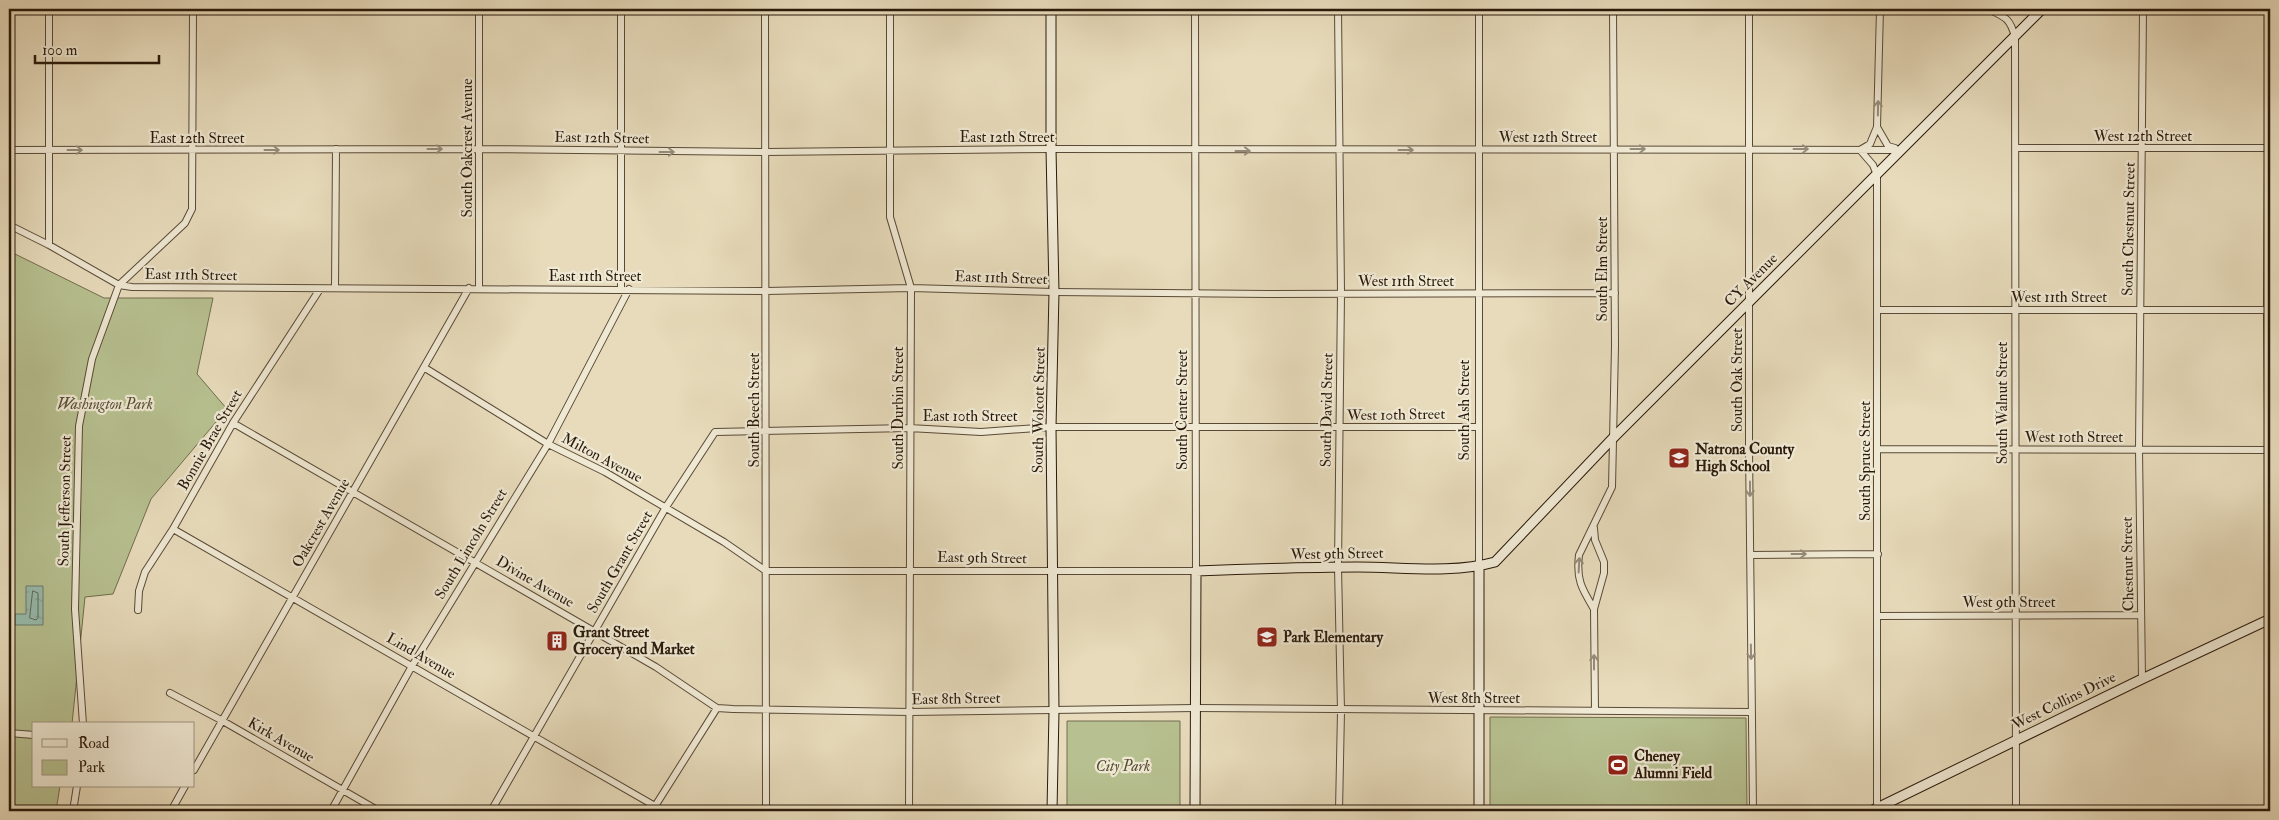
<svg xmlns="http://www.w3.org/2000/svg" width="2279" height="820" viewBox="0 0 2279 820" font-family="'IM FELL Double Pica',serif">
  <style>
    .green { fill: #b7c090; stroke: #706d4e }
    .water { fill: url(#water-ripples); stroke: #6b7b6c }
    .lines { fill: none; stroke-linecap: round; stroke-linejoin: round }
    .shore { stroke: #606a5c; stroke-width: 1 }
    .street-casing { stroke: #594a37; stroke-width: 8 }
    .secondary-casing { stroke: #2a1a0b; stroke-width: 11 }
    .street { stroke: #efe8d3; stroke-width: 6 }
    .secondary { stroke: #efe8d3; stroke-width: 9 }
    .oneway { stroke: #968b79 }
    .labels { text-anchor: middle; dominant-baseline: central; stroke-width: 4.5; stroke-linejoin: round; paint-order: stroke }
    .street-label { font-size: 15px; fill: #2a1a0b; stroke: #efe8d3 }
    .park-label { font-size: 15px; font-style: italic; fill: #544c33; stroke: #efe8d3 }
    .poi-label { font-size: 15px; font-weight: bold; fill: #2a1a0b; stroke: #efe8d3; text-anchor: start }
  </style>
  <defs>
    <pattern id="water-ripples" width="26" height="14" patternUnits="userSpaceOnUse" patternTransform="scale(1.25)"><rect width="26" height="14" fill="#97bbac"/><path d="M2 4q2-2 4 0t4 0M15 11q2-2 4 0t4 0" fill="none" stroke="#82a093"/></pattern>
  </defs>
  <rect width="100%" height="100%" fill="#e7dbbb"/>
  <filter id="stains"><feTurbulence type="fractalNoise" baseFrequency=".004" numOctaves="4"/><feColorMatrix values="0 0 0 0 .2 0 0 0 0 .09 0 0 0 0 .02 0 0 0 .5 -.17"/></filter>
  <radialGradient id="worn" r=".72"><stop offset=".6" stop-color="#630" stop-opacity="0"/><stop offset="1" stop-color="#630" stop-opacity=".3"/></radialGradient>
  <!-- green -->
  <path class="green" d="M 9,251 L 104,298 L 213,298 L 197,374 L 227,409 L 151,499 L 113,594 L 85,597 L 72,724 L 34,724 L 34,786 L 60,786 L 56,811 L 9,811 Z
    M 1490,717 L 1746,718 L 1747,811 L 1490,811 Z
    M 1067,721 L 1180,721 L 1180,811 L 1067,811 Z"/>
  <!-- water -->
  <path class="water" d="M 26,586 L 43,586 L 43,625 L 15,625 L 15,614 L 26,614 Z"/>
  <g class="lines">
    <!-- shore -->
    <path class="shore" d="M 33,591 L 38,593 L 38,618 L 36,620 L 30,618 Z"/>
    <!-- street casing -->
    <g class="street-casing">
      <path id="street" d="M 49,9 L 49,245
        M 765,9 L 766,811
        M 890,9 L 890,217 L 911,288 L 909,811
        M 1338,9 L 1341,293 L 1338,567 L 1341,711 L 1339,811
        M 1617,9 L 1955,9
        M 1749,9 L 1749,449 L 1753,811
        M 1988,9 C 2005,17 2010,18 2015,37 L 2016,811
        M 2032,9 L 2079,11 L 2270,9
        M 2269,9 L 2267,310 L 2270,619
        M 9,10 L 1610,9
        M 1877,127 L 1888,146 L 1895,148
        M 2016,148 L 2270,148
        M 9,150 L 479,149 L 766,152 L 1051,149 L 1901,150
        M 9,225 L 49,245 L 119,285 L 132,287 L 766,291 L 911,288 L 1054,292 L 1269,294 L 1615,293
        M 335,288 L 336,149
        M 479,288 L 479,9
        M 621,289 L 621,9
        M 1878,310 L 2269,310
        M 425,368 L 548,444 L 605,472 L 724,542 L 766,571
        M 233,423 L 656,667 L 717,708 L 733,709 L 910,712 L 1195,708 L 1752,712
        M 1878,449 L 2270,450
        M 1594,528 L 1595,540 L 1604,562 L 1604,573 L 1594,609 L 1595,711
        M 173,529 L 655,806
        M 1750,555 L 1878,554
        M 1479,566 L 1479,9
        M 766,571 L 1196,571 L 1195,9
        M 1594,609 C 1582,589 1576,580 1579,555 L 1612,487 L 1615,346 L 1613,9
        M 138,610 L 139,591 L 145,572 L 173,529 L 233,423 L 320,289
        M 1877,616 L 2141,615
        M 2142,679 L 2139,449 L 2143,10
        M 170,693 L 221,720 L 379,811
        M 83,724 L 75,609 L 79,426 L 92,359 L 119,285 L 185,223 L 192,209 L 193,9
        M 9,733 L 34,735
        M 194,770 L 469,288
        M 1877,808 L 1877,175 L 1873,165 L 1860,150 L 1870,144 L 1877,127 L 1880,9
        M 73,811 L 77,786
        M 171,811 L 185,786
        M 331,811 L 412,666 L 548,444 L 629,289
        M 491,811 L 666,507 L 715,432 L 909,428 L 981,432 L 1051,427 L 1477,427
        M 652,811 L 717,708"/>
    </g>
    <!-- secondary casing -->
    <g class="secondary-casing">
      <path id="secondary" d="M 1051,9 L 1051,149 L 1054,292 L 1051,427 L 1054,711 L 1052,811
        M 1479,566 L 1479,811
        M 1195,811 L 1196,571 C 1250,569 1304,567 1358,567 C 1402,567 1452,574 1495,562 L 1613,438 L 2042,9
        M 1871,811 L 2142,679 L 2270,619"/>
    </g>
    <!-- street -->
    <use href="#street" class="street"/>
    <!-- secondary -->
    <use href="#secondary" class="secondary"/>
  </g>
  <!-- one-way arrows -->
  <defs><path id="oneway-shaft" d="M-6 0H5M1.5-3L5.5 0L1.5 3" fill="none" stroke-width="1.6" stroke-linecap="round" stroke-linejoin="round" transform="scale(1.25)"/></defs>
  <g class="oneway">
    <use href="#oneway-shaft" transform="translate(1878 108) rotate(-89)"/>
    <use href="#oneway-shaft" transform="translate(435 149)"/>
    <use href="#oneway-shaft" transform="translate(1638 149)"/>
    <use href="#oneway-shaft" transform="translate(1801 149)"/>
    <use href="#oneway-shaft" transform="translate(75 150)"/>
    <use href="#oneway-shaft" transform="translate(272 150)"/>
    <use href="#oneway-shaft" transform="translate(1406 150)"/>
    <use href="#oneway-shaft" transform="translate(1243 151)"/>
    <use href="#oneway-shaft" transform="translate(667 152)"/>
    <use href="#oneway-shaft" transform="translate(1750 489) rotate(90)"/>
    <use href="#oneway-shaft" transform="translate(1799 554)"/>
    <use href="#oneway-shaft" transform="translate(1579 565) rotate(-87)"/>
    <use href="#oneway-shaft" transform="translate(1751 652) rotate(89)"/>
    <use href="#oneway-shaft" transform="translate(1594 662) rotate(-90)"/>
  </g>
  <!-- icons -->
  <defs>
    <g id="school-square" transform="scale(1.125)"><rect x="-9" y="-9" width="18" height="18" rx="4" fill="#8f2418" stroke="#efe8d3"/><path d="M0-5L7-2L0 1L-7-2ZM-4 1L0 2.5L4 1V4Q0 6-4 4Z" fill="#fff"/></g>
    <g id="building-square" transform="scale(1.125)"><rect x="-9" y="-9" width="18" height="18" rx="4" fill="#8f2418" stroke="#efe8d3"/><path d="M-4-6H4V6H1V3H-1V6H-4ZM-2.5-4.3h1.7v1.8h-1.7ZM.8-4.3h1.7v1.8H.8ZM-2.5-1h1.7V.8h-1.7ZM.8-1h1.7V.8H.8Z" fill="#fff"/></g>
    <g id="stadium-square" transform="scale(1.125)"><rect x="-9" y="-9" width="18" height="18" rx="4" fill="#8f2418" stroke="#efe8d3"/><path d="M0-5a6.5 5 0 1 0 0 10a6.5 5 0 1 0 0-10ZM-3.5-1.8h7v3.6h-7Z" fill="#fff"/></g>
  </defs>
  <g fill-rule="evenodd">
    <use href="#school-square" x="1679" y="458"/>
    <use href="#school-square" x="1267" y="637"/>
    <use href="#building-square" x="557" y="641"/>
    <use href="#stadium-square" x="1618" y="765"/>
  </g>
  <g class="labels">
    <!-- street labels -->
    <g class="street-label">
      <text x="2143" y="136">West 12th Street</text>
      <text x="1007" y="137">East 12th Street</text>
      <text x="1548" y="137">West 12th Street</text>
      <text x="197" y="138">East 12th Street</text>
      <text transform="translate(602 138) rotate(1)">East 12th Street</text>
      <text transform="translate(467 148) rotate(-90)">South Oakcrest Avenue</text>
      <text transform="translate(2129 229) rotate(-89)">South Chestnut Street</text>
      <text transform="translate(1602 269) rotate(-90)">South Elm Street</text>
      <text transform="translate(191 275) rotate(1)">East 11th Street</text>
      <text x="595" y="276">East 11th Street</text>
      <text transform="translate(1001 278) rotate(2)">East 11th Street</text>
      <text transform="translate(1751 280) rotate(-45)">CY Avenue</text>
      <text x="1406" y="281">West 11th Street</text>
      <text x="2059" y="297">West 11th Street</text>
      <text transform="translate(1737 380) rotate(-90)">South Oak Street</text>
      <text transform="translate(2002 403) rotate(-90)">South Walnut Street</text>
      <text transform="translate(898 408) rotate(-90)">South Durbin Street</text>
      <text transform="translate(754 410) rotate(-90)">South Beech Street</text>
      <text transform="translate(1039 410) rotate(-89)">South Wolcott Street</text>
      <text transform="translate(1182 410) rotate(-90)">South Center Street</text>
      <text transform="translate(1327 410) rotate(-89)">South David Street</text>
      <text transform="translate(1464 410) rotate(-90)">South Ash Street</text>
      <text transform="translate(1396 415) rotate(-1)">West 10th Street</text>
      <text x="970" y="416">East 10th Street</text>
      <text x="2074" y="437">West 10th Street</text>
      <text transform="translate(210 440) rotate(-60)">Bonnie Brae Street</text>
      <text transform="translate(602 458) rotate(28)">Milton Avenue</text>
      <text transform="translate(1865 461) rotate(-90)">South Spruce Street</text>
      <text transform="translate(65 501) rotate(-89)">South Jefferson Street</text>
      <text transform="translate(321 523) rotate(-60)">Oakcrest Avenue</text>
      <text transform="translate(471 544) rotate(-59)">South Lincoln Street</text>
      <text transform="translate(1337 554) rotate(-1)">West 9th Street</text>
      <text transform="translate(982 558) rotate(1)">East 9th Street</text>
      <text transform="translate(620 562) rotate(-60)">South Grant Street</text>
      <text transform="translate(2128 564) rotate(-91)">Chestnut Street</text>
      <text transform="translate(535 582) rotate(30)">Divine Avenue</text>
      <text x="2009" y="602">West 9th Street</text>
      <text transform="translate(421 656) rotate(30)">Lind Avenue</text>
      <text x="1474" y="698">West 8th Street</text>
      <text transform="translate(956 699) rotate(-1)">East 8th Street</text>
      <text transform="translate(2064 701) rotate(-26)">West Collins Drive</text>
      <text transform="translate(281 740) rotate(30)">Kirk Avenue</text>
    </g>
    <!-- park labels -->
    <g class="park-label">
      <text x="105" y="404">Washington Park</text>
      <text x="1123" y="766">City Park</text>
    </g>
    <!-- poi labels -->
    <g class="poi-label">
      <text x="1695" y="449">Natrona County<tspan x="1695" dy="17">High School</tspan></text>
      <text x="573" y="632">Grant Street<tspan x="573" dy="17">Grocery and Market</tspan></text>
      <text x="1283" y="637">Park Elementary</text>
      <text x="1634" y="756">Cheney<tspan x="1634" dy="17">Alumni Field</tspan></text>
    </g>
  </g>
  <!-- margin -->
  <rect width="2279" height="820" fill="none" stroke="#e7dbbb" stroke-width="30"/>
  <rect x="10" y="10" width="2259" height="800" fill="none" stroke="#2a1a0b" stroke-width="2.5"/>
  <rect x="15" y="15" width="2249" height="790" fill="none" stroke="#2a1a0b"/>
  <!-- legend -->
  <rect x="32" y="722" width="162" height="65" fill="#efe8d3" stroke="#a09683"/>
  <rect x="42" y="739" width="25" height="8" fill="#efe8d3" stroke="#a09683"/>
  <text x="78" y="748" font-size="15" fill="#2a1a0b">Road</text>
  <rect x="42" y="760" width="25" height="15" fill="#b7c090" stroke="#a09683"/>
  <text x="78" y="772" font-size="15" fill="#2a1a0b">Park</text>
  <!-- scale -->
  <path d="M35 55v8h124v-8" fill="none" stroke="#2a1a0b" stroke-width="2.5"/>
  <text x="42" y="55" font-size="15" fill="#2a1a0b" stroke="#efe8d3" stroke-width="4" paint-order="stroke">100 m</text>
  <rect width="100%" height="100%" filter="url(#stains)"/>
  <rect width="100%" height="100%" fill="url(#worn)"/>
</svg>
